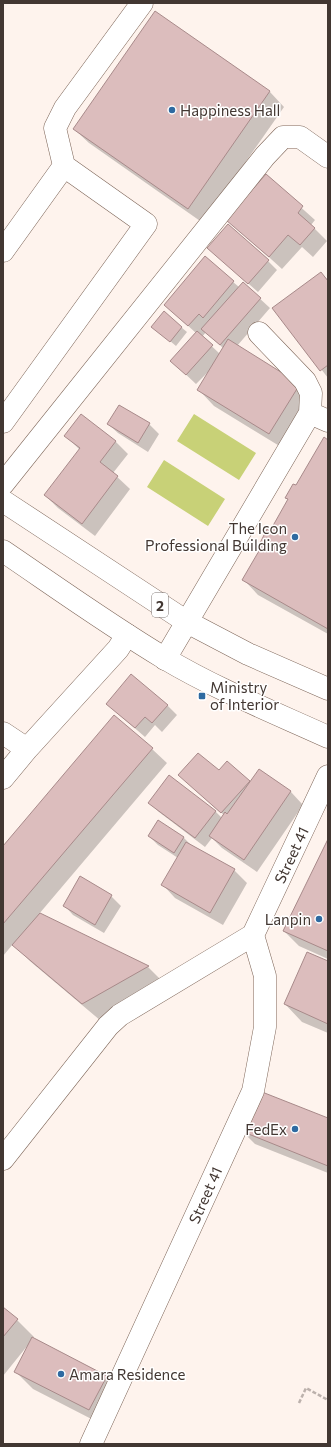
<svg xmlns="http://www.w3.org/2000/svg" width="331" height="1447" viewBox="0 0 331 1447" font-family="Commissioner,sans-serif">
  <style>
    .green { fill: #c8d177 }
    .shadow { fill: #0003; fill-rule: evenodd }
    .building { fill: #dcbdbd; stroke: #a88a8a }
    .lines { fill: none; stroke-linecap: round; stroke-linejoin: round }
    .minor-casing { stroke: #7d6558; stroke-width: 23 }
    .major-casing { stroke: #7d6558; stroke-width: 23 }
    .path { stroke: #bcb1ac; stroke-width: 2.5; stroke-dasharray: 4 2; stroke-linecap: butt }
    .minor { stroke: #fff; stroke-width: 22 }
    .major { stroke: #fff; stroke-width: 22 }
    .poi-dot { fill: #2e6aa1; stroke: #fff; stroke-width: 1.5 }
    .labels { text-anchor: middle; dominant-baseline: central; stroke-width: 3; stroke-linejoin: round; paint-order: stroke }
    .shield { fill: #fff; stroke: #7b7370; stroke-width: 1 }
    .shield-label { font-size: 14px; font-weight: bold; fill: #423732 }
    .poi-label { font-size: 15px; fill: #423732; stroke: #fff; text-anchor: start }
    .street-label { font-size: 15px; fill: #423732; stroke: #fff }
  </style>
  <rect width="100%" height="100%" fill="#fef3ed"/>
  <!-- green -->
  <path class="green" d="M 194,414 L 256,453 L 239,480 L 177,441 Z
    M 164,460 L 225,499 L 208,526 L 147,487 Z"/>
  <!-- shadow -->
  <path class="shadow" d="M 156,13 L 270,92 L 284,107 L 203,223 L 89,143 L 74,129 Z
    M 266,176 L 315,220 L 311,225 L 327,241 L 313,257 L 302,247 L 282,269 L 228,220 Z
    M 218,257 L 268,261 L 277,270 L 258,292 Z
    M 205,258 L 239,287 L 243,283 L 270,308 L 237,346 L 316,401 L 286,450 L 214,406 L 198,389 L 209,371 L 196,384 L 181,370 L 196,333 L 165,305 ZM 206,332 L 223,348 L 220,354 L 202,337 Z
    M 321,273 L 328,280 L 328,378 L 274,308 Z
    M 164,313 L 187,332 L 176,346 L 158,331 Z
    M 108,424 L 149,424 L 159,434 L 148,452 L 118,433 Z
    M 65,435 L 115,441 L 128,454 L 113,473 L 130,489 L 95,536 L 58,508 L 45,495 L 80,450 Z
    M 328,441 L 328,634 L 258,595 L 244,580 L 263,545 L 261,542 L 270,533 L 289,500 L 286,498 L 297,487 Z
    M 107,704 L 167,705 L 177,715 L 162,732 L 155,725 L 145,737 Z
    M 152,749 L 167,763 L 39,914 L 148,967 L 165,984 L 101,1021 L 31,962 L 13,944 L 3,956 L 3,847 Z
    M 227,763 L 250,783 L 259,770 L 291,792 L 303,805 L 257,872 L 222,848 L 212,838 L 205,847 L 159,812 L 149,802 L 215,811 L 222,818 L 224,815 L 179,775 L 219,772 Z
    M 158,821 L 184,838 L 191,845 L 234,870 L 247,883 L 223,925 L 175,898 L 163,885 L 178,858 L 158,845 L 149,836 Z
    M 328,842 L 328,959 L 299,946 L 284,931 Z
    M 80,878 L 111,896 L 121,906 L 104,933 L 73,915 L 64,905 Z
    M 328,962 L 328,1033 L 302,1022 L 285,1004 Z
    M 328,1119 L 328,1173 L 255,1144 L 242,1131 Z
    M 3,1309 L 17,1320 L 34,1337 L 33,1339 L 107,1376 L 124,1394 L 107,1427 L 33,1389 L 16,1372 L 28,1345 L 3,1376 Z"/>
  <!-- building -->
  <path class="building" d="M 155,11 L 270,91 L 188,209 L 73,129 Z
    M 266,174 L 303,206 L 298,213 L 315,228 L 300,245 L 288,235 L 269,257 L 226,220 Z
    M 228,224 L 269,260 L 248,284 L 207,248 Z
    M 205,256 L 234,281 L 203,318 L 199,314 L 188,326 L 164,305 Z
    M 321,272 L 328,281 L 328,365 L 320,371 L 272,308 Z
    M 243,282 L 261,298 L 220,345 L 201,329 Z
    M 164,311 L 182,327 L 170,342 L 151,327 Z
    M 197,331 L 213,345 L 186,375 L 170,361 Z
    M 228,339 L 300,384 L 269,434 L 197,390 Z
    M 119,405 L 150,423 L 138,443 L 107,424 Z
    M 81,414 L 116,441 L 100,462 L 118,476 L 82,524 L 44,495 L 80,448 L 64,436 Z
    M 324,437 L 328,440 L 328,629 L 242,580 L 263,544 L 260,543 L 267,529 L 270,531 L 288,499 L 285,498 L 293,484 L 296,485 Z
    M 131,674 L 168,705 L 152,723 L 145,717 L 135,728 L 106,704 Z
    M 114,715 L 153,748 L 3,924 L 3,846 Z
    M 198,753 L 219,770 L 227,761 L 250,781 L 221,813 L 178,775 Z
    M 259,769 L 291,791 L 244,860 L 209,836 L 225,812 L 227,814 Z
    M 169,775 L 216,811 L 195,838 L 148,803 Z
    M 158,820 L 184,837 L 174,853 L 148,836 Z
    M 328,839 L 328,951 L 283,931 Z
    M 186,842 L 235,869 L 210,913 L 161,885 Z
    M 80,876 L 112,895 L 95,925 L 63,906 Z
    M 40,913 L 149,966 L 82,1004 L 12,945 Z
    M 307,952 L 328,961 L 328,1024 L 284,1004 Z
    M 257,1090 L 328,1118 L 328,1166 L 241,1131 Z
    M 3,1307 L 18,1319 L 3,1337 Z
    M 32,1337 L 107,1376 L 89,1410 L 14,1372 Z"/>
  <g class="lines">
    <!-- minor casing -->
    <g class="minor-casing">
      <path id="minor" d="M 3,251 L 64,166
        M 259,333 L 305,381 L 311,393 L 310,413
        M 3,422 L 146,224 L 64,166 L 55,128 L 65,108 L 142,3
        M 3,484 L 265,156 L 283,137 L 300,137 L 328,157
        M 165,659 L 310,413 L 328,421
        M 3,733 L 27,749
        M 3,778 L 27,749 L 118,649 L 127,635
        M 3,1159 L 108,1026 L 120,1015 L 253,935 L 328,776
        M 91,1444 L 253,1091 L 265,1027 L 265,976 L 253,935"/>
    </g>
    <!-- major casing -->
    <g class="major-casing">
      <path id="major" d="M 3,501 L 187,622 L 248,654 L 328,689
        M 3,551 C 56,587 109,625 164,658 C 216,689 273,712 328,737"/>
    </g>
    <!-- path -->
    <path class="path" d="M 299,1403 L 306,1388 L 328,1400"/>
    <!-- minor -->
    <use href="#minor" class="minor"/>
    <!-- major -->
    <use href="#major" class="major"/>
  </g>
  <!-- markers -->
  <g class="poi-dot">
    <circle cx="172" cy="110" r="4"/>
    <circle cx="295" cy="537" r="4"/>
    <rect x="198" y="692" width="8" height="8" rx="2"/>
    <circle cx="319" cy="919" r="4"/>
    <circle cx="295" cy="1129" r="4"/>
    <circle cx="61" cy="1374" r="4"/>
  </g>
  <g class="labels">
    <!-- shield labels -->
    <rect class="shield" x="152" y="593" width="16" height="24" rx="3"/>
    <g class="shield-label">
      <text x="160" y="605">2</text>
    </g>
    <!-- poi labels -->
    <g class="poi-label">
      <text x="180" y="110">Happiness Hall</text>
      <text x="287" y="528" text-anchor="end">The Icon<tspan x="287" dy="17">Professional Building</tspan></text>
      <text x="210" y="687">Ministry<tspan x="210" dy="17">of Interior</tspan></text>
      <text x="311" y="919" text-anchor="end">Lanpin</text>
      <text x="287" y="1129" text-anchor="end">FedEx</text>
      <text x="69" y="1374">Amara Residence</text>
    </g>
    <!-- street labels -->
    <g class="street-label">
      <text transform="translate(291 855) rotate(-65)">Street 41</text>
      <text transform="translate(205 1195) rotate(-66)">Street 41</text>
    </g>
  </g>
  <!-- border -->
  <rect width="331" height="1447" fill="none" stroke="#423732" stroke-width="8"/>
</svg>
